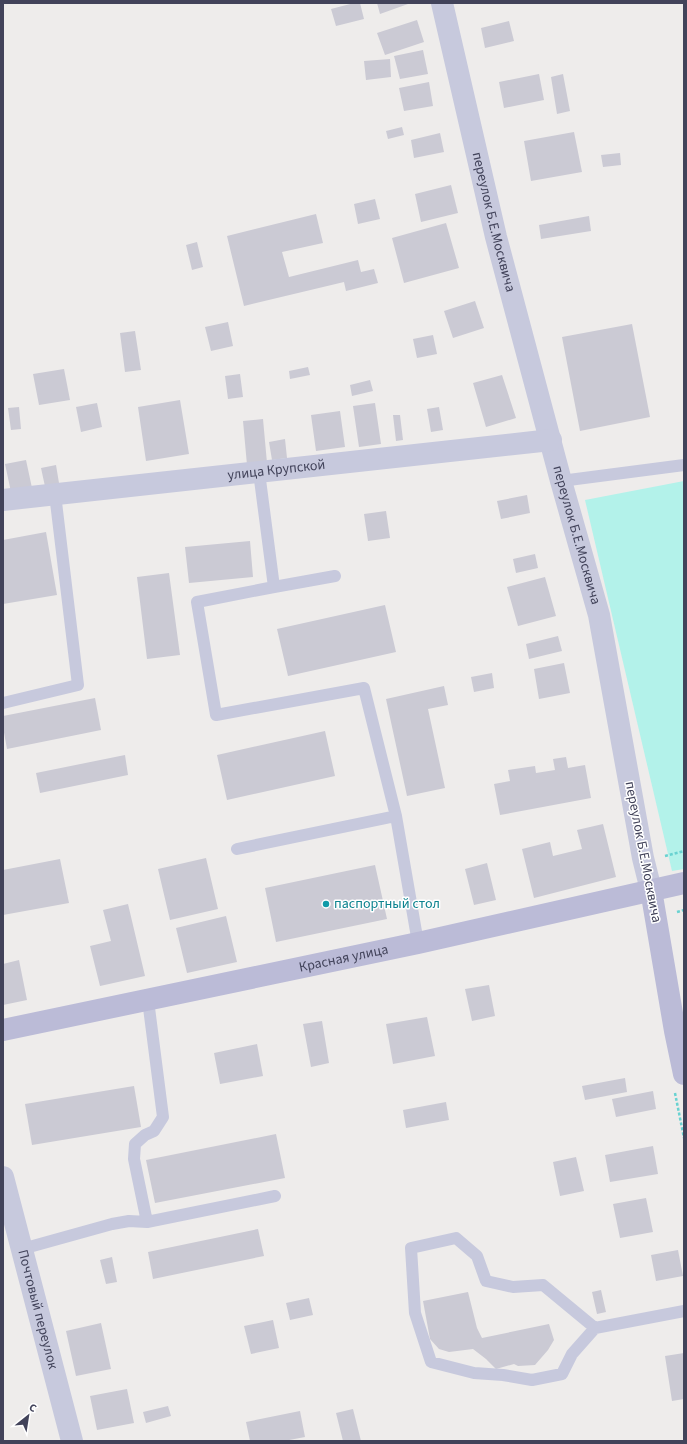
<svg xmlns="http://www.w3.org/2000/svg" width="687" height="1444" viewBox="0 0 687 1444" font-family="'Source Sans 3',sans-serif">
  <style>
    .green { fill: #b3f2ea }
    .building { fill: #cbcad4 }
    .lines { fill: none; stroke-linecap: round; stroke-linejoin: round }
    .path { stroke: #69d2d1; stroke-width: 2.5; stroke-dasharray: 3 2; stroke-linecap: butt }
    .lane { stroke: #c7c9dd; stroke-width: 12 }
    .street { stroke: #c7c9dd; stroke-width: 22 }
    .secondary { stroke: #bbbbd7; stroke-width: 22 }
    .culture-dot { fill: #0f9aa8; stroke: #fff; stroke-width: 1.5 }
    .labels { text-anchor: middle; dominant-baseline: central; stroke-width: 3; stroke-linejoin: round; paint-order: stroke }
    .street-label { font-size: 14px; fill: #42435a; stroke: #fff }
    .culture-label { font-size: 14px; fill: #0d838f; stroke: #fff; text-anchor: start }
  </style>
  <rect width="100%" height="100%" fill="#eeeceb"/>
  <!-- green -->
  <path class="green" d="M 684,481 L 684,869 L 672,871 L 585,500 Z"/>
  <!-- building -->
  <path class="building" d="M 354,3 L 360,3 L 364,19 L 336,26 L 331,9 Z
    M 377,3 L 408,3 L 408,4 L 380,14 Z
    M 417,20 L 424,42 L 385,55 L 377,33 Z
    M 509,21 L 514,41 L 485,48 L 481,28 Z
    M 423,50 L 428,74 L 400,79 L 394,56 Z
    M 390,59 L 391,77 L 366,80 L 364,61 Z
    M 539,74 L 544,100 L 504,108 L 499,82 Z
    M 563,74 L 570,111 L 557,114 L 551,77 Z
    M 429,82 L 433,106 L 404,111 L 399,88 Z
    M 402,127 L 404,135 L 388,139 L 386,131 Z
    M 574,132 L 582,172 L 531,181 L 524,141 Z
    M 440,133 L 444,152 L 414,158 L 411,140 Z
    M 620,153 L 621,165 L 603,167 L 601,155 Z
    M 451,185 L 458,213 L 421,222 L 415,194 Z
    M 375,199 L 380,219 L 358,224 L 354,204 Z
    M 316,214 L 323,243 L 282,252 L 289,277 L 358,260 L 361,272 L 374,269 L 378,283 L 346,291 L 344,282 L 244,306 L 227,236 Z
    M 589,216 L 591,231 L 541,239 L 539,225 Z
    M 446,223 L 459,268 L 404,283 L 392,238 Z
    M 197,242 L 203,267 L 192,270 L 186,245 Z
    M 475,301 L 484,328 L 453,338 L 444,311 Z
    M 228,322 L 233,346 L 211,351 L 205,327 Z
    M 632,324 L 650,417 L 580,431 L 562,337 Z
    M 135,331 L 141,370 L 125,372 L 120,333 Z
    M 433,335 L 437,354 L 417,358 L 413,339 Z
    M 308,367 L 310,375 L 290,379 L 289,371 Z
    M 64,369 L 70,400 L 39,405 L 33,374 Z
    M 240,374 L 243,397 L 228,399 L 225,376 Z
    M 502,375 L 516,418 L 486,427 L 473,383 Z
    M 370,380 L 373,391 L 352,396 L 350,385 Z
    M 180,400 L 189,454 L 146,461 L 138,407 Z
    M 97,403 L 102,427 L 81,432 L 76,407 Z
    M 375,403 L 381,444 L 359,447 L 353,406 Z
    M 19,407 L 21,429 L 11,430 L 8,408 Z
    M 439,407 L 443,430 L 431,432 L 427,409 Z
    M 340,411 L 345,447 L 316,451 L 311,415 Z
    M 393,415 L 400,415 L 403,440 L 396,441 Z
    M 263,419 L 267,463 L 247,465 L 243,421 Z
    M 285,439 L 287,458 L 272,460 L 269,442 Z
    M 26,460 L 32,488 L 11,492 L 5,464 Z
    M 56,465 L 60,489 L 46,491 L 41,468 Z
    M 527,495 L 530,513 L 501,519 L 497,501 Z
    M 386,511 L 390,538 L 368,541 L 364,514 Z
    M 46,532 L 57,595 L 3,604 L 3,540 Z
    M 250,541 L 253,577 L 189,583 L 185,547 Z
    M 535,554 L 538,568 L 516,573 L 513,559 Z
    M 169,573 L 180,655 L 147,659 L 137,577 Z
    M 545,577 L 556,616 L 518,626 L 507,587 Z
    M 385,605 L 396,652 L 288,676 L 277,629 Z
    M 558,636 L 562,651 L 529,659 L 526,644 Z
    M 564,663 L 570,693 L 539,699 L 534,669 Z
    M 492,673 L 494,688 L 474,692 L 471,677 Z
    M 444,686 L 448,705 L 428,709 L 445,788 L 407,796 L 386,699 Z
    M 95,698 L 101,730 L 7,749 L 3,727 L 3,716 Z
    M 325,731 L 335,776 L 227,800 L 217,755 Z
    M 125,755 L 128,775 L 40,793 L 36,773 Z
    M 566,757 L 568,768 L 585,765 L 591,798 L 500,815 L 494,784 L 510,781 L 508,770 L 535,766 L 536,773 L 555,770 L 553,759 Z
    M 603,824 L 616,877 L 534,898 L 522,849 L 550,842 L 553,856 L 582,849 L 577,830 Z
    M 206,858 L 218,909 L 170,920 L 158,869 Z
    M 60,859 L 69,903 L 3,915 L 3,870 Z
    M 487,863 L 496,900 L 474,905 L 465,869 Z
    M 375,865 L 387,919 L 276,942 L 265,888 Z
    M 128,904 L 145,976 L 100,986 L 90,946 L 111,941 L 103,910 Z
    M 226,916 L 237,962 L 187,973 L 176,928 Z
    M 19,960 L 27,1000 L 3,1005 L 3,964 Z
    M 489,985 L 495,1016 L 472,1021 L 465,989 Z
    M 427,1017 L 435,1056 L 393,1064 L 386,1024 Z
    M 322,1021 L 329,1063 L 311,1067 L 303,1024 Z
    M 257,1044 L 263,1076 L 220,1084 L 214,1053 Z
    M 625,1078 L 627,1092 L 585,1100 L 582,1086 Z
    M 134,1086 L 141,1127 L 32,1145 L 25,1104 Z
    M 653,1091 L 656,1109 L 616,1117 L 612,1099 Z
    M 446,1102 L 449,1120 L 406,1128 L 403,1110 Z
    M 276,1134 L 285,1178 L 155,1203 L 146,1160 Z
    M 653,1146 L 658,1174 L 610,1182 L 605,1155 Z
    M 576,1157 L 584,1191 L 560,1196 L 553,1162 Z
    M 646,1198 L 653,1232 L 620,1238 L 613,1204 Z
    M 258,1229 L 264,1256 L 153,1279 L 148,1252 Z
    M 678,1250 L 683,1276 L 656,1281 L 651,1255 Z
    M 112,1257 L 117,1282 L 106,1284 L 100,1260 Z
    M 601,1290 L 606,1312 L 597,1314 L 592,1292 Z
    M 468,1292 L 477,1328 L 482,1338 L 549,1324 L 554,1340 L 548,1350 L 535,1365 L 518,1366 L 514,1364 L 496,1369 L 486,1359 L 473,1349 L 449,1352 L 439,1349 L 430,1339 L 423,1301 Z
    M 309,1298 L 313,1315 L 290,1320 L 286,1303 Z
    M 273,1320 L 279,1348 L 251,1354 L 244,1326 Z
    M 101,1323 L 111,1369 L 76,1376 L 66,1331 Z
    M 684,1353 L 684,1399 L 672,1401 L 665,1356 Z
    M 127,1389 L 134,1423 L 97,1430 L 90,1396 Z
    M 168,1406 L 171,1416 L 146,1423 L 143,1412 Z
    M 353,1409 L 361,1441 L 343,1441 L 336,1413 Z
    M 300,1411 L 305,1437 L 284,1441 L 250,1441 L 246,1422 Z"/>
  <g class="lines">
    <!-- path -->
    <path class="path" d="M 665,856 L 684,851
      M 677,912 L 684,910
      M 675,1093 L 684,1138"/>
    <!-- lane -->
    <path class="lane" d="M 259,472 L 274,587 L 197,602 L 216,715 L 364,688 L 396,816 L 418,943
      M 561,481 L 684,465
      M 274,587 L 335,576
      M 3,703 L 78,685 L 55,494
      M 237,849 L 396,816
      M 148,1000 L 163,1117 L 154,1131 L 145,1135 L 135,1144 L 134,1159 L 147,1222 L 275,1196
      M 22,1249 L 112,1224 L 129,1221 L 147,1222
      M 595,1328 L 543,1285 L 513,1287 L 486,1281 L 477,1256 L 456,1238 L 411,1248 L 415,1313 L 431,1362 L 474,1373 L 503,1375 L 532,1380 L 562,1374 L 572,1354 L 595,1328 L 684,1311"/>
    <!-- street -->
    <g class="street">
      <path id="s1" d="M 442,3 L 496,237 L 561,481 L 599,615 L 643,858 L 651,890"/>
      <path id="s2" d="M 3,500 L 551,440"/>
      <path id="s3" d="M 3,1177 L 72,1441"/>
    </g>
    <!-- secondary -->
    <g class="secondary">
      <path d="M 651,890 L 675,1031 L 684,1074"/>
      <path id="s4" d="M 3,1030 L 418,943 L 684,883"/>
    </g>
  </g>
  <!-- markers -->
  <circle class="culture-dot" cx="326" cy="904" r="4"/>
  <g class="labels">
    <!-- street labels -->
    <g class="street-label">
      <text stroke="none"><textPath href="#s1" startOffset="225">переулок Б.Е.Москвича</textPath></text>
      <text stroke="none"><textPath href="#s2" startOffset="275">улица Крупской</textPath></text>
      <text stroke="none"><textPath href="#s1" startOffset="549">переулок Б.Е.Москвича</textPath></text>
      <text transform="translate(643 852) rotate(79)">переулок Б.Е.Москвича</text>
      <text stroke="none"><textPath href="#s4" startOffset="348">Красная улица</textPath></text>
      <text stroke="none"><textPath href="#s3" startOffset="137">Почтовый переулок</textPath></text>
    </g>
    <!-- culture labels -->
    <g class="culture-label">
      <text x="334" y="904">паспортный стол</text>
    </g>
  </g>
  <!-- border -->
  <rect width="687" height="1444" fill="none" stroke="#42435a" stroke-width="8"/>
  <!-- north arrow -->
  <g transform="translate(28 1416) rotate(30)" stroke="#ffffff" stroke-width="3" paint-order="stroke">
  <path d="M0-3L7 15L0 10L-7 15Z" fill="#42435a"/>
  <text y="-6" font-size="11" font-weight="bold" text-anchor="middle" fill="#42435a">С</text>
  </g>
</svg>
